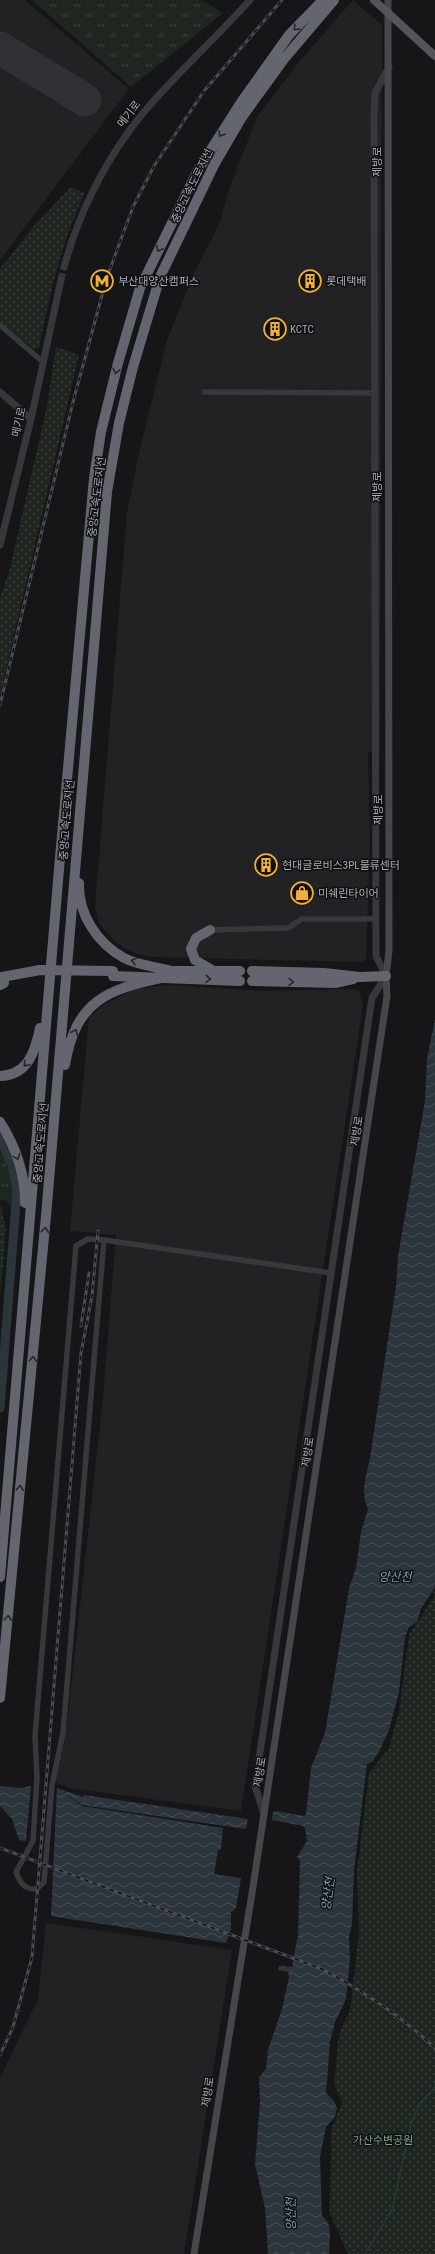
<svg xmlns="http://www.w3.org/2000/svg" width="435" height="2254" viewBox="0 0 435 2254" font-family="'Roboto Condensed','Noto Sans KR',sans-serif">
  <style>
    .built { fill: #222225 }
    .grass { fill: url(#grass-tufts) }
    .park { fill: url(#park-dots) }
    .water { fill: url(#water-waves) }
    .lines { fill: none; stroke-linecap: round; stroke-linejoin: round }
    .stream { stroke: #2c353c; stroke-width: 1.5 }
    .river { stroke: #2c353c; stroke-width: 9 }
    .runway { stroke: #303135; stroke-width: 33 }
    .tertiary-tunnel { stroke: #333438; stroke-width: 7; stroke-dasharray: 7 3.5; stroke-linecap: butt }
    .minor { stroke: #37383d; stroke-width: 5.5 }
    .tertiary { stroke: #37383d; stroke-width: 7 }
    .secondary { stroke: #45474d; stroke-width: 7 }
    .motorway { stroke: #63666e; stroke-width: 10 }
    .rail-casing { stroke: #4a4c52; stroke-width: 3 }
    .rail { stroke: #111113; stroke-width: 1.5; stroke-dasharray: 4.5; stroke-linecap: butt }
    .primary-bridge { stroke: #53555c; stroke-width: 8 }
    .motorway-bridge { stroke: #63666e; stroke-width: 10 }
    .oneway { stroke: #26262a }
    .labels { text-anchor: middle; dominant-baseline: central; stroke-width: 3; stroke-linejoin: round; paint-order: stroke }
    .street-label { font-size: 11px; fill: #a8adb8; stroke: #111113 }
    .poi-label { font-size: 11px; fill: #a8adb8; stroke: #111113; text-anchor: start }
    .park-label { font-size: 11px; fill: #7fa381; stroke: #111113 }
    .water-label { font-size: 12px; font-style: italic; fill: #7f9bb3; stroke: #111113 }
  </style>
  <defs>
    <pattern id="grass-tufts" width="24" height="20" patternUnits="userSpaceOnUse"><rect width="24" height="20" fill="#1e261f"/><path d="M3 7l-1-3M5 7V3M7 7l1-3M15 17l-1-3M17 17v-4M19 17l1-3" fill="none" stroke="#3c433d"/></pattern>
    <pattern id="park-dots" width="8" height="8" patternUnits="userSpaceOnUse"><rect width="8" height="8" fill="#1e261f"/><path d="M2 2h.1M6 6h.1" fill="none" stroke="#3c433d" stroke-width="1.8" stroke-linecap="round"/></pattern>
    <pattern id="water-waves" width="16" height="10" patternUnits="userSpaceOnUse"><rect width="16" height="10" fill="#2c353c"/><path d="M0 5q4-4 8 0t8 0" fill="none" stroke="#485056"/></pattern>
  </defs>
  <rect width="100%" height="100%" fill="#161618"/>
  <!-- built -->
  <path class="built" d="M 0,0 L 25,0 L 129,89 L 0,260 Z
    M 353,0 L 382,25 L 380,752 L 368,752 L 370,842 L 366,959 L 362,962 L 149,957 L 132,952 L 115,942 L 100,924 L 95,907 L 127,513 L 139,453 L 167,340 L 193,275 L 220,222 L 230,186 L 257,117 L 303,57 Z
    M 169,985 L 260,991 L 354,989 L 359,991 L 363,1005 L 241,1811 L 69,1788 L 55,1782 L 66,1734 L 103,1398 L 116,1235 L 70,1231 L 89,1017 L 103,1005 L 134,989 Z
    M 46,1923 L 232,1950 L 184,2254 L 0,2254 L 0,2078 L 38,1999 Z"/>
  <!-- grass -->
  <path class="grass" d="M 32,0 L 202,0 L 223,13 L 131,87 Z
    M 0,1144 L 14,1187 L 14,1211 L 7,1201 L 0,1199 Z"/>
  <!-- park -->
  <path class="park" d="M 71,187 L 85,193 C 61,243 50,294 39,348 L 33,349 L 0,321 L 0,269 L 34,226 Z
    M 56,347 L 79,355 L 0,696 L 0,598 L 9,572 L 46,411 Z
    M 0,1203 L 6,1228 L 0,1297 Z
    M 435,1595 L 435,2254 L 348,2254 L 330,2214 L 331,2131 L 342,2102 L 334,2083 L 339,2034 L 350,2010 L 359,1932 L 357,1871 L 369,1773 L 389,1748 L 399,1711 L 409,1635 Z"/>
  <!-- water -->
  <path class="water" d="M 435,1019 L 435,1587 L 421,1609 L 417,1622 L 409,1627 L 405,1637 L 399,1692 L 389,1730 L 379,1752 L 372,1762 L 367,1764 L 354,1870 L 352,1923 L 349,1937 L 350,1959 L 346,1999 L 335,2022 L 330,2042 L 326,2093 L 334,2101 L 337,2108 L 335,2117 L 326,2127 L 320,2157 L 322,2216 C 334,2224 329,2241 329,2254 L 268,2254 L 265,2208 L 255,2164 L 260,2101 L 259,2077 L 266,2069 L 268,2050 L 282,2009 L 289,1977 L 288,1972 L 278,1970 L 279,1966 L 292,1967 L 298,1935 L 300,1861 L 297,1857 L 307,1841 L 305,1828 L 303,1826 L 272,1820 L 273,1812 L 275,1811 L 304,1816 L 306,1814 L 311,1768 L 325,1733 L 349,1588 L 356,1568 L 361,1532 L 368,1509 C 360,1490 366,1477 370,1458 L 396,1286 L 398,1256 L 425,1101 L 427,1059 Z
    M 0,1786 L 20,1788 L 31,1786 L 26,1841 L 19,1840 L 12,1819 L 0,1806 Z
    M 57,1788 L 83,1797 L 84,1795 L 248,1819 L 246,1829 L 82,1805 L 60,1790 L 82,1806 L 223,1828 L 221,1849 L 218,1850 L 214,1874 L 241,1878 L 236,1908 L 231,1912 L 231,1929 L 226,1943 L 51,1916 Z"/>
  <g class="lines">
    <!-- stream -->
    <path class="stream" d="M 433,1592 L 435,1593
      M 365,2254 L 392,2210 L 411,2124 L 420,2103 L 435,2087"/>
    <!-- river -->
    <path class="river" d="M 0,1137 L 12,1165 L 17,1189 L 0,1408"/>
    <!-- runway -->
    <path class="runway" d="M 0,48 L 85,100"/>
    <!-- tertiary-tunnel -->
    <path class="tertiary-tunnel" d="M 61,280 L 64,267"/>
    <!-- minor -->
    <path class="minor" d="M 0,325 L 43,362
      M 204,392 L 374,393
      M 210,930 L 288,928 L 302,919 L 376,919
      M 104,1240 L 63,1733 L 52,1785 L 44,1882 L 37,1889 C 25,1890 20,1883 16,1872 L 33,1841 L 37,1777 L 35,1736 L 76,1246 L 88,1239 L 104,1240 L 331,1273"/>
    <!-- tertiary -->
    <path class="tertiary" d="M 64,267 C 79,212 107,156 144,112 C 177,73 216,38 250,0
      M 0,392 L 31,419
      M 0,545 L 31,419 L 61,280
      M 264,1814 L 255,1786 L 372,998 L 386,976 L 376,956 L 374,114 L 375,93 L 389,67"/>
    <!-- secondary -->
    <path class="secondary" d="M 194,2254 L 253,1887 L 387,996 L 386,976 L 389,951 L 388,0"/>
    <!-- motorway -->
    <path class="motorway" d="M 79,883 C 78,914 97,943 124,958 C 137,965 157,967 172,971
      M 210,930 L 196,938 L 191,949 L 195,960 L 212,970
      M 172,971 L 240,971
      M 252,971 L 324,973 L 360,977 L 386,976
      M 113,976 L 240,981
      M 252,981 L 335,983 L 353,979
      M 0,985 L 4,983
      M 65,1065 C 76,1000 107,989 166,977
      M 0,1076 C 28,1075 35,1052 40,1028
      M 0,1122 C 16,1147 25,1173 25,1203
      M 0,1577 L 59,869 L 94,478 L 101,432 L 118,363 L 140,288 L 198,170 L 242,101 L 289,35 L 323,0
      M 0,1698 L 46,1216 L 107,492 L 119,423 L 133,367 L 160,277 L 214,165 L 242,117 L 284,59 L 334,0"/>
    <!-- rail casing -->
    <g class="rail-casing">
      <path id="rail" d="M 0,705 L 73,402 L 107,277 L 133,207 L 154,166 L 204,91 L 282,0
        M 81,1326 L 89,1273
        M 0,1848 L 322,1969 C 363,1991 401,2016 435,2048
        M 0,2055 L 13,2027 L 32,1957 L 81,1353 L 92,1296 L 98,1231"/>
    </g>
    <!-- rail -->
    <use href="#rail" class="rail"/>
    <!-- primary-bridge -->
    <path class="primary-bridge" d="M 374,0 L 435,56"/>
    <!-- motorway-bridge -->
    <path class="motorway-bridge" d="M 2,977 L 40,970 L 113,971"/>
  </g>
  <!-- one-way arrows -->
  <defs><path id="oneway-chevron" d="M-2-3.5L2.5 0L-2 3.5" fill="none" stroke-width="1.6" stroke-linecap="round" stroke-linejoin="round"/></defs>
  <g class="oneway">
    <use href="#oneway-chevron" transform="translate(296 28) rotate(134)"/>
    <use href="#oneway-chevron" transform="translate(221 134) rotate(122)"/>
    <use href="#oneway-chevron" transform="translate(159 249) rotate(116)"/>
    <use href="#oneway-chevron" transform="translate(116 371) rotate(103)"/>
    <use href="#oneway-chevron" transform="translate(134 961) rotate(-165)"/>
    <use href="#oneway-chevron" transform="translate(208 979) rotate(3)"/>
    <use href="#oneway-chevron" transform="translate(291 982) rotate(1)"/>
    <use href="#oneway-chevron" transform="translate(75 1032) rotate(-65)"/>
    <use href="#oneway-chevron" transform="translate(26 1064) rotate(131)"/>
    <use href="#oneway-chevron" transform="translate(17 1157) rotate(70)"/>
    <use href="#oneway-chevron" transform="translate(45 1230) rotate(-85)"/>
    <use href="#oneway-chevron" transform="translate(33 1359) rotate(-85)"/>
    <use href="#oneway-chevron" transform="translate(20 1488) rotate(-85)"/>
    <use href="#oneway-chevron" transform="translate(8 1618) rotate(-85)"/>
  </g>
  <!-- icons -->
  <defs>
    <g id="metro-ring" transform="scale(1.15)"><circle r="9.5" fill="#111113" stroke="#f2b134" stroke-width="1.5"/><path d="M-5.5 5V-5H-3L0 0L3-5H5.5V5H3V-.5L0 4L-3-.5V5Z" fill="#f2b134"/></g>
    <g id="building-ring" transform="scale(1.15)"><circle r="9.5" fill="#111113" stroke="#f2b134" stroke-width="1.5"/><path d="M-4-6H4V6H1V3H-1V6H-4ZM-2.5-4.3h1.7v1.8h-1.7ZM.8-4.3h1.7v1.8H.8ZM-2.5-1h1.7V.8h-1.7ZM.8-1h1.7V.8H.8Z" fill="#f2b134"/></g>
    <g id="shop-ring" transform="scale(1.15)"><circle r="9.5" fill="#111113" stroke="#f2b134" stroke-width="1.5"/><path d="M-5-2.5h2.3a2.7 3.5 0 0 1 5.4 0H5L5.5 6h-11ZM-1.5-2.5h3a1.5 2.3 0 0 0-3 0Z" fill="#f2b134"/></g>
  </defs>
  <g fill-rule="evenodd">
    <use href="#metro-ring" x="102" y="281"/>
    <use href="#building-ring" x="310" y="281"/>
    <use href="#building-ring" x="275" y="329"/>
    <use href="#building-ring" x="266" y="865"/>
    <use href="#shop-ring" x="302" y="893"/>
  </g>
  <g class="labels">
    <!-- street labels -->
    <g class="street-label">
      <text transform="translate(129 114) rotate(-52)">메기로</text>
      <text transform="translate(377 162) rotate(-90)">제방로</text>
      <text transform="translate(192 186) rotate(-64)">중앙고속도로지선</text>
      <text transform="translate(19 422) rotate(-77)">메기로</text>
      <text transform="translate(377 487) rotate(-90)">제방로</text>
      <text transform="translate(97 497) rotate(-83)">중앙고속도로지선</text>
      <text transform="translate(378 810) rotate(-90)">제방로</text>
      <text transform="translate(67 820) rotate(-85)">중앙고속도로지선</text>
      <text transform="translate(357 1131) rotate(-81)">제방로</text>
      <text transform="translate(41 1143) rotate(-85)">중앙고속도로지선</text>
      <text transform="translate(308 1452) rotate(-81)">제방로</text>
      <text transform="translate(260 1772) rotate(-81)">제방로</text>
      <text transform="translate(208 2092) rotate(-81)">제방로</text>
    </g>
    <!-- poi labels -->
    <g class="poi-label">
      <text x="118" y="281">부산대양산캠퍼스</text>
      <text x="326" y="281">롯데택배</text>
      <text x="290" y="329">KCTC</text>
      <text x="282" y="865">현대글로비스3PL물류센터</text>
      <text x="318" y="893">미쉐린타이어</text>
    </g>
    <!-- park labels -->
    <g class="park-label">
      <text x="383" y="2140">가산수변공원</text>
    </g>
    <!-- water labels -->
    <g class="water-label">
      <text x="395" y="1577">양산천</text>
      <text transform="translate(328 1894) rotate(-82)">양산천</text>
      <text transform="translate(291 2214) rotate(-91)">양산천</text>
    </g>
  </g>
</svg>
